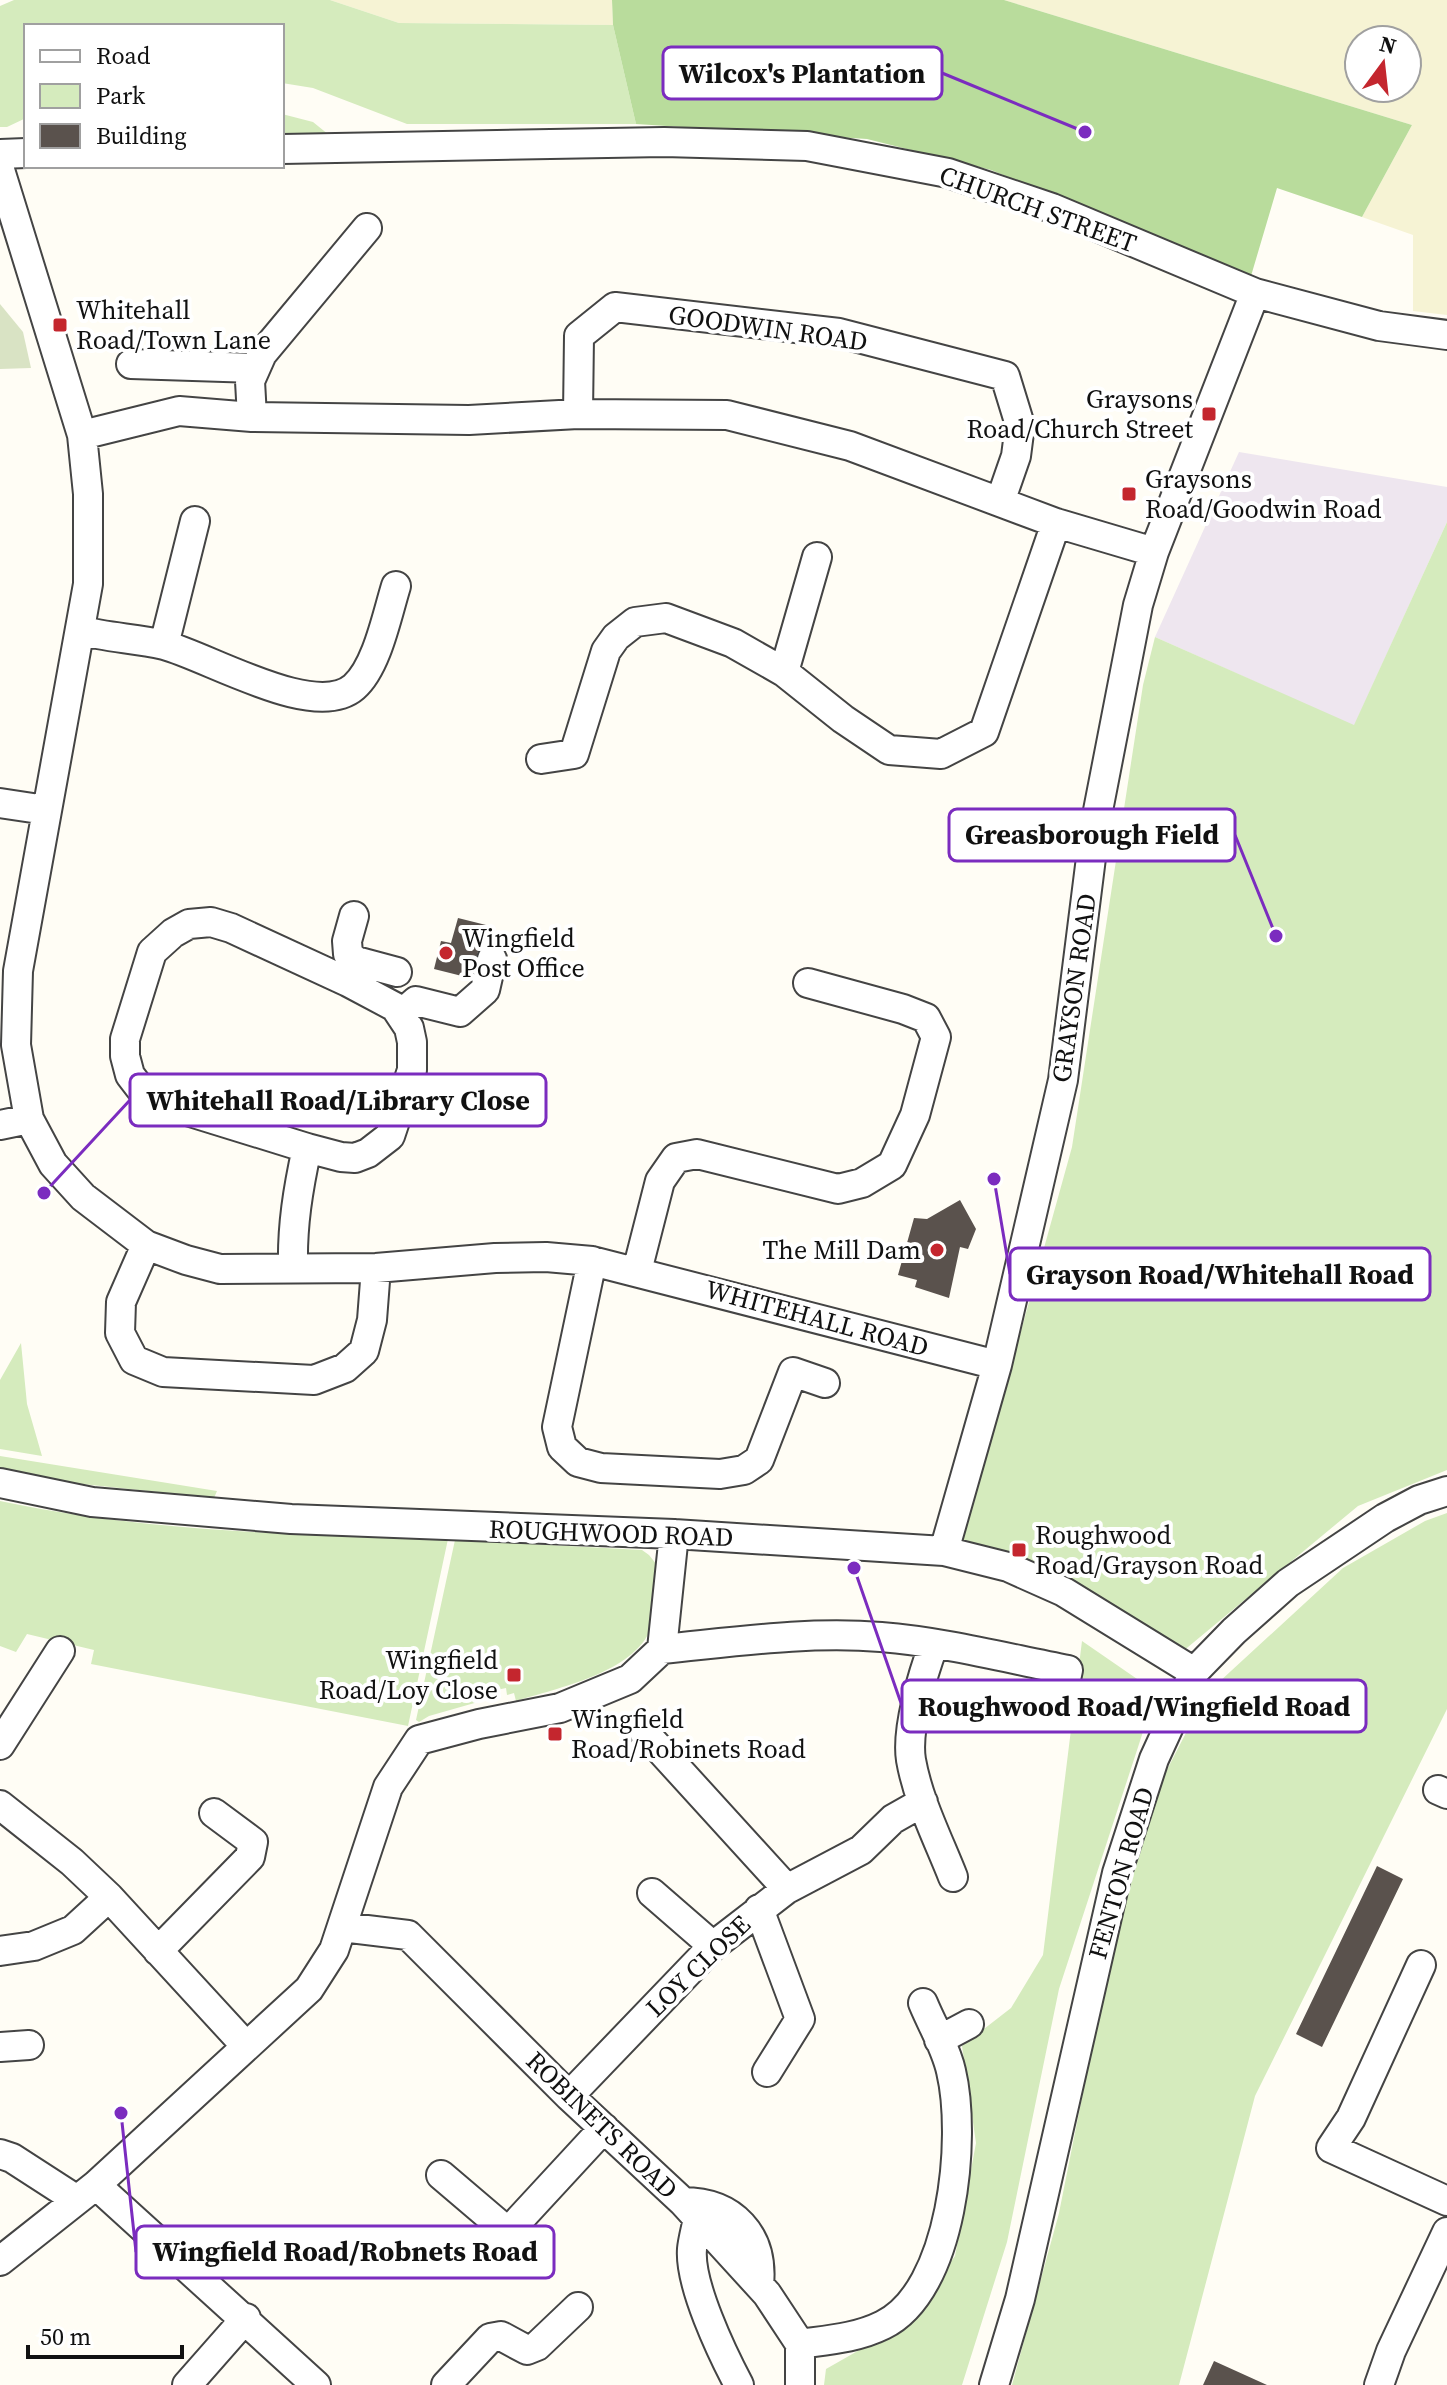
<svg xmlns="http://www.w3.org/2000/svg" width="1447" height="2385" viewBox="0 0 1447 2385" font-family="'Source Serif 4',serif">
  <style>
    .industrial { fill: #eee6ef }
    .farmland { fill: #f6f3d4; fill-rule: evenodd }
    .green { fill: #d5ebbd }
    .forest { fill: #b9dc9c }
    .cemetery { fill: #d9e3c4 }
    .building { fill: #5a524d }
    .lines { fill: none; stroke-linecap: round; stroke-linejoin: round }
    .minor-casing { stroke: #444; stroke-width: 32 }
    .minor { stroke: #fff; stroke-width: 28 }
    .poi-dot { fill: #c4262e; stroke: #fff; stroke-width: 3 }
    .labels { text-anchor: middle; dominant-baseline: central; stroke-width: 8; stroke-linejoin: round; paint-order: stroke }
    .street-label { font-size: 26px; fill: #111; stroke: #fff }
    .poi-label { font-size: 26px; fill: #111; stroke: #fff; text-anchor: start }
    .leader { fill: none; stroke: #7b2cbf; stroke-width: 3 }
    .callout-dot { fill: #7b2cbf; stroke: #fff; stroke-width: 3 }
    .callout { fill: #fff; stroke: #7b2cbf; stroke-width: 3 }
    .callout-label { font-size: 28px; text-anchor: middle; font-weight: bold; fill: #111 }
  </style>
  <rect width="100%" height="100%" fill="#fffdf5"/>
  <!-- industrial -->
  <path class="industrial" d="M 1239,452 L 1447,487 L 1447,522 L 1354,726 L 1155,637 Z"/>
  <!-- farmland -->
  <path class="farmland" d="M 330,0 L 612,0 L 613,25 L 399,23 Z
    M 1004,0 L 1447,0 L 1447,315 L 1413,311 L 1413,235 L 1362,217 L 1412,125 ZM 1359,40 L 1407,40 L 1407,88 L 1359,88 Z"/>
  <!-- green -->
  <path class="green" d="M 14,0 L 330,0 L 399,23 L 613,25 L 636,124 L 407,124 L 313,88 L 282,83 L 282,26 L 26,26 L 26,118 L 7,127 L 0,127 L 0,6 Z
    M 282,114 L 313,122 L 334,139 L 282,139 Z
    M 1447,522 L 1447,1470 L 1358,1506 L 1182,1652 L 1048,1574 L 963,1540 L 1072,1147 L 1143,685 L 1155,637 L 1354,725 Z
    M 21,1343 L 27,1404 L 42,1456 L 0,1449 L 0,1380 Z
    M 0,1456 L 217,1491 L 214,1498 L 63,1482 L 0,1471 Z
    M 0,1501 C 147,1532 298,1535 448,1539 L 408,1726 L 91,1664 L 94,1650 L 27,1634 L 16,1652 L 0,1646 Z
    M 1447,1513 L 1447,1709 L 1255,2096 L 1179,2385 L 1012,2385 L 1059,2213 L 1121,1902 L 1154,1795 L 1206,1694 L 1343,1568 L 1425,1521 Z
    M 455,1540 L 642,1550 L 649,1555 L 657,1565 C 655,1584 658,1611 651,1628 C 634,1673 557,1688 516,1701 L 514,1693 L 507,1695 L 506,1688 L 492,1691 L 492,1698 L 429,1716 L 419,1722 L 416,1720 Z
    M 1082,1641 L 1156,1692 L 1059,1989 L 1007,2242 L 962,2385 L 824,2385 L 826,2369 L 905,2324 L 955,2256 L 976,2143 L 962,2046 L 1011,2008 L 1043,1955 Z"/>
  <!-- forest -->
  <path class="forest" d="M 612,0 L 1004,0 L 1412,125 L 1362,217 L 1277,188 L 1251,276 L 991,170 L 867,139 L 636,124 L 613,25 Z"/>
  <!-- cemetery -->
  <path class="cemetery" d="M 0,304 L 23,332 L 31,368 L 0,369 Z"/>
  <!-- building -->
  <path class="building" d="M 458,918 L 486,925 L 470,978 L 434,969 L 441,941 L 451,943 Z
    M 960,1200 L 976,1229 L 968,1249 L 960,1247 L 949,1298 L 915,1287 L 917,1280 L 898,1275 L 914,1218 L 927,1219 Z
    M 1377,1866 L 1403,1879 L 1322,2047 L 1296,2034 Z
    M 1214,2361 L 1267,2385 L 1203,2385 Z"/>
  <g class="lines">
    <!-- minor casing -->
    <g class="minor-casing">
      <path id="minor" d="M 282,149 L 664,142 L 807,146 L 948,173 L 1052,208 L 1255,293 L 1379,326 L 1447,335
        M 0,154 L 26,153
        M 0,170 L 82,435 L 88,494 L 88,584 L 18,971 L 16,1045 L 29,1119 L 53,1164 L 83,1197 L 146,1245 L 186,1260 L 220,1269 L 376,1268 L 495,1258 L 546,1257 L 592,1261 L 997,1365
        M 131,364 L 255,368
        M 578,414 L 579,336 L 615,307 L 839,333 L 1005,376 L 1020,425 L 1016,456 L 1000,502
        M 252,417 L 250,381 L 262,354 L 367,228
        M 82,435 L 179,411 L 252,417 L 469,420 L 578,414 L 727,415 L 850,446 L 1056,523 L 1154,552
        M 80,630 C 107,638 136,638 164,645 C 209,657 315,721 354,687 C 377,667 387,615 396,586
        M 164,645 L 195,521
        M 784,672 L 817,557
        M 541,759 L 574,754 L 606,651 L 616,637 L 635,622 L 666,618 L 733,643 L 784,672 L 843,719 L 889,750 L 941,754 L 984,732 L 1056,523
        M 0,803 L 46,810
        M 356,961 L 397,972
        M 348,982 L 356,961 L 348,954 L 347,941 L 354,916
        M 401,1014 L 416,1001 L 460,1012 L 485,990 L 492,959
        M 0,1125 L 29,1119
        M 146,1245 L 121,1302 L 120,1333 L 134,1360 L 163,1372 L 314,1380 L 345,1368 L 364,1351 L 372,1320 L 376,1268
        M 592,1261 L 557,1427 L 562,1447 L 578,1462 L 601,1468 L 720,1474 L 744,1470 L 759,1460 L 793,1372 L 825,1383
        M 293,1267 C 292,1226 298,1189 307,1148 L 341,1157 L 355,1158 L 368,1153 L 390,1136 L 412,1070 L 412,1042 L 409,1028 L 395,1007 L 348,982 L 231,928 L 211,922 L 189,924 L 173,933 L 152,952 L 125,1039 L 125,1056 L 130,1075 L 140,1088 L 155,1101 L 307,1148
        M 637,1271 L 660,1181 L 676,1158 L 697,1154 L 838,1189 L 862,1183 L 892,1165 L 915,1115 L 936,1037 L 926,1018 L 903,1009 L 808,983
        M 0,1483 L 92,1502 L 291,1519 L 674,1534 L 944,1551 L 1008,1567 L 1064,1592 L 1194,1672
        M 944,1551 L 997,1365 L 1063,1080 L 1095,826 L 1138,605 L 1154,552 L 1255,293
        M 934,1644 C 923,1673 906,1729 911,1760 C 918,1800 938,1839 953,1877
        M 662,1649 C 734,1642 808,1631 881,1637 C 944,1642 1006,1658 1068,1670 L 1065,1684
        M 644,1732 L 787,1889
        M 0,1745 L 60,1651
        M 1438,1790 L 1447,1794
        M 0,1805 L 72,1862 L 109,1897 L 246,2046
        M 652,1893 L 713,1946
        M 759,1909 L 800,2019 L 767,2072
        M 342,1927 L 408,1935 L 569,2096 L 683,2202 L 767,2294 L 800,2344 L 800,2385
        M 0,1951 L 34,1946 L 73,1930 L 109,1897
        M 158,1951 L 250,1857 L 253,1842 L 214,1813
        M 1421,1965 L 1351,2118 L 1331,2148 L 1447,2201
        M 939,2040 L 969,2024
        M 0,2047 L 29,2045
        M 569,2096 L 713,1946 L 787,1889 L 861,1850 L 893,1819 L 923,1802
        M 0,2154 L 12,2158 L 77,2200
        M 441,2175 L 508,2232 L 604,2128
        M 96,2185 L 316,2385
        M 683,2202 C 733,2202 764,2235 759,2285
        M 698,2218 C 696,2229 693,2239 692,2249 C 689,2284 722,2353 739,2385
        M 0,2261 L 96,2185 L 309,1989 L 334,1950 L 388,1787 L 419,1740 L 479,1724 L 560,1708 L 630,1679 L 662,1649 L 674,1534
        M 800,2344 C 828,2340 857,2338 883,2325 C 953,2291 967,2138 951,2071 C 946,2048 932,2025 923,2003
        M 187,2385 L 246,2318
        M 446,2385 L 490,2338 L 501,2336 L 527,2350 L 537,2346 L 578,2307
        M 994,2385 L 1020,2299 L 1117,1873 L 1154,1759 L 1194,1672 L 1234,1631 L 1288,1583 L 1385,1518 L 1419,1500 L 1447,1491
        M 1379,2385 L 1391,2351 L 1447,2232"/>
    </g>
    <!-- minor -->
    <use href="#minor" class="minor"/>
  </g>
  <!-- markers -->
  <g class="poi-dot">
    <rect x="52" y="317" width="16" height="16" rx="4"/>
    <rect x="1201" y="406" width="16" height="16" rx="4"/>
    <rect x="1121" y="486" width="16" height="16" rx="4"/>
    <circle cx="446" cy="953" r="8"/>
    <circle cx="937" cy="1250" r="8"/>
    <rect x="1011" y="1542" width="16" height="16" rx="4"/>
    <rect x="506" y="1667" width="16" height="16" rx="4"/>
    <rect x="547" y="1726" width="16" height="16" rx="4"/>
  </g>
  <g class="labels">
    <!-- street labels -->
    <g class="street-label">
      <text transform="translate(1038 209) rotate(20)">CHURCH STREET</text>
      <text transform="translate(768 328) rotate(8)">GOODWIN ROAD</text>
      <text transform="translate(1074 988) rotate(-82)">GRAYSON ROAD</text>
      <text transform="translate(817 1318) rotate(15)">WHITEHALL ROAD</text>
      <text transform="translate(611 1533) rotate(2)">ROUGHWOOD ROAD</text>
      <text transform="translate(1121 1873) rotate(-74)">FENTON ROAD</text>
      <text transform="translate(698 1966) rotate(-44)">LOY CLOSE</text>
      <text transform="translate(602 2125) rotate(44)">ROBINETS ROAD</text>
    </g>
    <!-- poi labels -->
    <g class="poi-label">
      <text x="76" y="310">Whitehall<tspan x="76" dy="30">Road/Town Lane</tspan></text>
      <text x="1193" y="399" text-anchor="end">Graysons<tspan x="1193" dy="30">Road/Church Street</tspan></text>
      <text x="1145" y="479">Graysons<tspan x="1145" dy="30">Road/Goodwin Road</tspan></text>
      <text x="462" y="938">Wingfield<tspan x="462" dy="30">Post Office</tspan></text>
      <text x="921" y="1250" text-anchor="end">The Mill Dam</text>
      <text x="1035" y="1535">Roughwood<tspan x="1035" dy="30">Road/Grayson Road</tspan></text>
      <text x="498" y="1660" text-anchor="end">Wingfield<tspan x="498" dy="30">Road/Loy Close</tspan></text>
      <text x="571" y="1719">Wingfield<tspan x="571" dy="30">Road/Robinets Road</tspan></text>
    </g>
  </g>
  <!-- callouts -->
  <path class="leader" d="M1085 132L942 73M1276 936L1235 835M44 1193L130 1100M994 1179L1010 1274M854 1568L902 1706M121 2113L136 2252"/>
  <g class="callout-dot">
    <circle cx="1085" cy="132" r="8"/>
    <circle cx="1276" cy="936" r="8"/>
    <circle cx="44" cy="1193" r="8"/>
    <circle cx="994" cy="1179" r="8"/>
    <circle cx="854" cy="1568" r="8"/>
    <circle cx="121" cy="2113" r="8"/>
  </g>
  <g class="callout">
    <rect x="663" y="47" width="279" height="52" rx="8"/>
    <rect x="949" y="809" width="286" height="52" rx="8"/>
    <rect x="130" y="1074" width="416" height="52" rx="8"/>
    <rect x="1010" y="1248" width="420" height="52" rx="8"/>
    <rect x="902" y="1680" width="464" height="52" rx="8"/>
    <rect x="136" y="2226" width="418" height="52" rx="8"/>
  </g>
  <g class="callout-label">
    <text x="802" y="83">Wilcox's Plantation</text>
    <text x="1092" y="844">Greasborough Field</text>
    <text x="338" y="1110">Whitehall Road/Library Close</text>
    <text x="1220" y="1284">Grayson Road/Whitehall Road</text>
    <text x="1134" y="1716">Roughwood Road/Wingfield Road</text>
    <text x="345" y="2261">Wingfield Road/Robnets Road</text>
  </g>
  <!-- legend -->
  <rect x="24" y="24" width="260" height="144" fill="#ffffff" stroke="#a0a0a0" stroke-width="2"/>
  <rect x="40" y="50" width="40" height="12" fill="#ffffff" stroke="#a0a0a0" stroke-width="2"/>
  <text x="96" y="64" font-size="24" fill="#111111">Road</text>
  <rect x="40" y="84" width="40" height="24" fill="#d5ebbd" stroke="#a0a0a0" stroke-width="2"/>
  <text x="96" y="104" font-size="24" fill="#111111">Park</text>
  <rect x="40" y="124" width="40" height="24" fill="#5a524d" stroke="#a0a0a0" stroke-width="2"/>
  <text x="96" y="144" font-size="24" fill="#111111">Building</text>
  <!-- north arrow -->
  <g transform="translate(1383 64) rotate(15)"><circle r="38" fill="#ffffff" stroke="#a0a0a0" stroke-width="2"/>
  <path d="M0-6L14 30L0 20L-14 30Z" fill="#c4262e"/>
  <text y="-12" font-size="22" font-weight="bold" text-anchor="middle" fill="#111111">N</text>
  </g>
  <!-- scale -->
  <path d="M28 2345v12h154v-12" fill="none" stroke="#111111" stroke-width="4"/>
  <text x="40" y="2345" font-size="24" fill="#111111" stroke="#ffffff" stroke-width="6" paint-order="stroke">50 m</text>
</svg>
